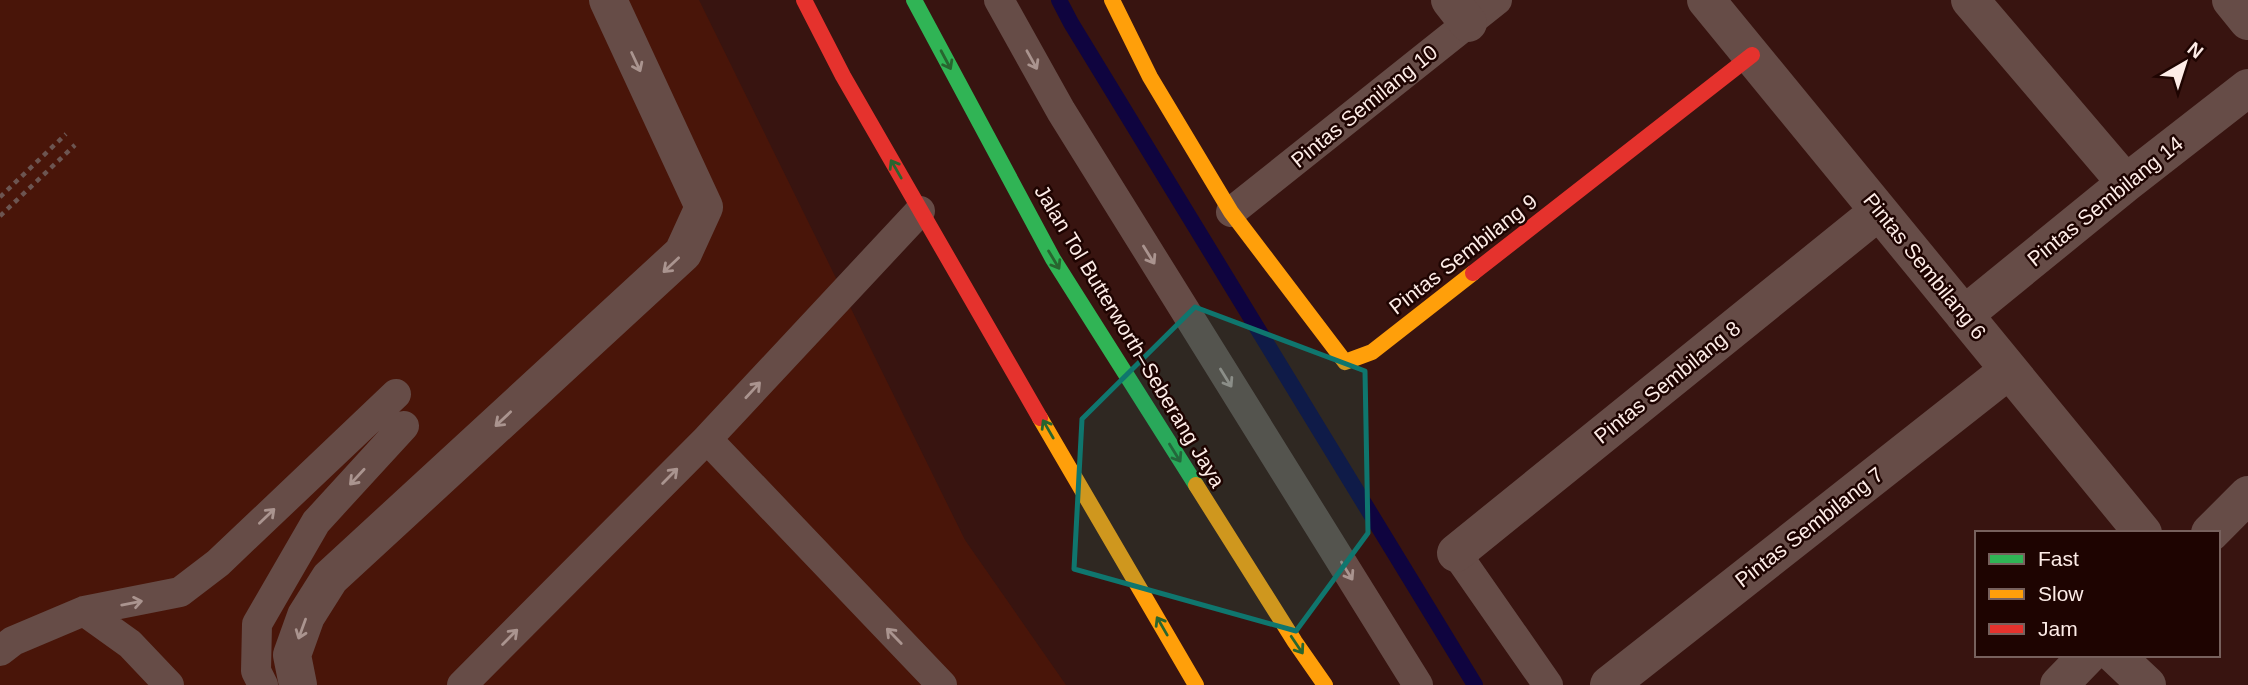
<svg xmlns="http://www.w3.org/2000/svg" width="2248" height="685" viewBox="0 0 2248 685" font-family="Helvetica,sans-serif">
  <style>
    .built { fill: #491509 }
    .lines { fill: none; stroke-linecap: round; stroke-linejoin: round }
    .stream { stroke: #0f043f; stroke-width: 16 }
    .path { stroke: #6c5551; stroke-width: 4.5; stroke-dasharray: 5 5; stroke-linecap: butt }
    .lane { stroke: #664c47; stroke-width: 30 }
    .street { stroke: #664c47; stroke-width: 38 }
    .fast { stroke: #30b455; stroke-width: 16 }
    .slow { stroke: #ff9f0a; stroke-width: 16 }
    .jam { stroke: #e5322d; stroke-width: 16 }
    .oneway { stroke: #28652f }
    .oneway2 { stroke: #aa948f }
    .marked { fill: #0f766e; fill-opacity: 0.2; stroke: #0f766e; stroke-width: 5; stroke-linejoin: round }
    .labels { text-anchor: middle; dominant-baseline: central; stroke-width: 5; stroke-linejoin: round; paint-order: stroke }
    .street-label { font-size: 21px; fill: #fdece7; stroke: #1e0401 }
  </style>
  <rect width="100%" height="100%" fill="#381410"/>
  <!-- built -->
  <path class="built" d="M 0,0 L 699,0 L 965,540 L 1066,685 L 0,685 Z"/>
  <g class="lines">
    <!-- stream -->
    <path class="stream" d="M 1059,0 L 1071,23 L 1475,685"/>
    <!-- path -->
    <path class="path" d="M 0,197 L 66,134
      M 0,216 L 75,145"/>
    <!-- lane -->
    <path class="lane" d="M 999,0 L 1061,111 L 1418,685
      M 1231,212 L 1497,0
      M 707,439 L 942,685
      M 1456,553 L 1548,685
      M 84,611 L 130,644 L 169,685
      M 0,651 L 13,641 L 84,611 L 180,592 L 218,563 L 396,394
      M 263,685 L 256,671 L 257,624 L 316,522 L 404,426
      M 462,685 L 707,439 L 920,211"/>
    <!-- street -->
    <path class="street" d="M 1450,0 L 1468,23
      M 1706,0 L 2143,533
      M 1970,0 L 2126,183
      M 2231,0 L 2248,21
      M 1964,315 L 2126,183 L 2248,88
      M 2210,533 L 2248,495
      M 1456,553 L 1879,211
      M 2115,655 L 2147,685
      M 298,685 L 292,655 L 306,616 L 330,578 L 683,253 L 704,207 L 608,0
      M 1609,685 L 2009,370
      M 2059,685 L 2088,655"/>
    <!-- fast -->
    <path class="fast" d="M 914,0 L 1053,259 L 1196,485"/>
    <!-- slow -->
    <path class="slow" d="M 1112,0 L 1150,77 L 1231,212 L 1345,362 L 1372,352 L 1473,273
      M 1040,418 L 1196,685
      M 1196,485 L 1295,642 L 1325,685"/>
    <!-- jam -->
    <path class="jam" d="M 804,0 L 843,76 L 1040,418
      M 1473,273 L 1752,55"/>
  </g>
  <!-- one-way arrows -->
  <defs><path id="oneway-shaft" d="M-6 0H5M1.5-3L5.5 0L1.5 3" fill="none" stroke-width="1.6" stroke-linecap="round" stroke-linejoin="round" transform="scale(1.75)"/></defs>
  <g class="oneway">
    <use href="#oneway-shaft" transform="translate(946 60) rotate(62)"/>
    <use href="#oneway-shaft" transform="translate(896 169) rotate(-120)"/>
    <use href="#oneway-shaft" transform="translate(1054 260) rotate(59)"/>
    <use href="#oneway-shaft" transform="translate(1048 429) rotate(-120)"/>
    <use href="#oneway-shaft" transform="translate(1175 453) rotate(58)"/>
    <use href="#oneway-shaft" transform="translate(1162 626) rotate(-120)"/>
    <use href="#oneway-shaft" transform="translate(1297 645) rotate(56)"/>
  </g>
  <g class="oneway2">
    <use href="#oneway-shaft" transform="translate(1032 60) rotate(61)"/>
    <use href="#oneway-shaft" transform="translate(636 62) rotate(65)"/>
    <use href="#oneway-shaft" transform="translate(1149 255) rotate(58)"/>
    <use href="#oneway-shaft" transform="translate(671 265) rotate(137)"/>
    <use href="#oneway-shaft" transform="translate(1226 378) rotate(58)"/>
    <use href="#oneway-shaft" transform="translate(753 390) rotate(-47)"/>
    <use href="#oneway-shaft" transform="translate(503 419) rotate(137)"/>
    <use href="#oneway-shaft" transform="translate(670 476) rotate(-45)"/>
    <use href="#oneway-shaft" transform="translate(357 477) rotate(133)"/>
    <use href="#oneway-shaft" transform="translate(267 516) rotate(-44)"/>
    <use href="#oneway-shaft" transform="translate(1347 571) rotate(58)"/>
    <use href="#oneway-shaft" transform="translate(132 603) rotate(-11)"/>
    <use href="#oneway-shaft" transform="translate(302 629) rotate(110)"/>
    <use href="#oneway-shaft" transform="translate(894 636) rotate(-134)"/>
    <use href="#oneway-shaft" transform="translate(510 637) rotate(-45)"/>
  </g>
  <!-- marked area -->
  <path class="marked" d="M 1195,307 L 1365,371 L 1368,533 L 1296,631 L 1074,569 L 1082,419 Z"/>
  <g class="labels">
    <!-- street labels -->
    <g class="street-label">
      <text transform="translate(1364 106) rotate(-39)">Pintas Semilang 10</text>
      <text transform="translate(2105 201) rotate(-39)">Pintas Sembilang 14</text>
      <text transform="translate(1463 254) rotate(-38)">Pintas Sembilang 9</text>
      <text transform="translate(1925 266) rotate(51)">Pintas Sembilang 6</text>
      <text transform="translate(1130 336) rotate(59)">Jalan Tol Butterworth–Seberang Jaya</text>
      <text transform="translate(1667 382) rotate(-39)">Pintas Sembilang 8</text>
      <text transform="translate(1809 527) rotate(-38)">Pintas Sembilang 7</text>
    </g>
  </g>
  <!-- legend -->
  <rect x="1975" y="531" width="245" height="126" fill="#1e0401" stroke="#77615d" stroke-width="2"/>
  <rect x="1989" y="554" width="35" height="10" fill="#30b455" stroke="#77615d" stroke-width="2"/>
  <text x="2038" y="566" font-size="21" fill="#fdece7">Fast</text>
  <rect x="1989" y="589" width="35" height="10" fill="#ff9f0a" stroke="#77615d" stroke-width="2"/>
  <text x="2038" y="601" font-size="21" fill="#fdece7">Slow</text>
  <rect x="1989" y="624" width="35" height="10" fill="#e5322d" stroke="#77615d" stroke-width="2"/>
  <text x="2038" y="636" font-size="21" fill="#fdece7">Jam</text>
  <!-- north arrow -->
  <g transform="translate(2185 63) rotate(39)" stroke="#1e0401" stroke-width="5" paint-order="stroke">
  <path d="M0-5L12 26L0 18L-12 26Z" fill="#fdece7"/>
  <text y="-10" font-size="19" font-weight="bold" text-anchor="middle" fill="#fdece7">N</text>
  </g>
</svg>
